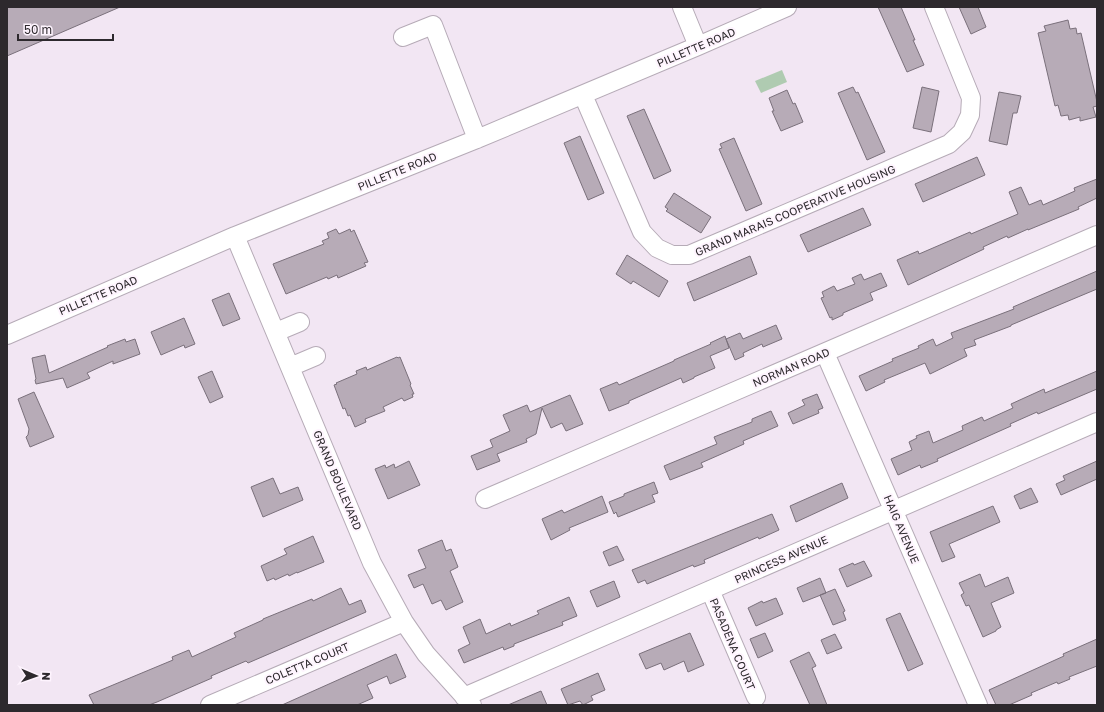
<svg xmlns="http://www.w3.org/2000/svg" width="1104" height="712" viewBox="0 0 1104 712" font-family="'Golos Text',sans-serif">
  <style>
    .garden { fill: #afcbb1 }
    .building { fill: #b7abb7; stroke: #7a707b }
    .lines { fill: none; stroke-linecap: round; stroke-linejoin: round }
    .minor-casing { stroke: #b6abb7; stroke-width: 20 }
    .minor { stroke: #fff; stroke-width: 18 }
    .labels { text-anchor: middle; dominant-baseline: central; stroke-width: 4; stroke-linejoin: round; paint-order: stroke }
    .street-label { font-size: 11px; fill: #2d292d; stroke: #fef4fe }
  </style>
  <rect width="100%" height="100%" fill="#f2e6f3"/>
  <!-- garden -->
  <path class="garden" d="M 782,70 L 787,82 L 761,93 L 755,81 Z"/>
  <!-- building -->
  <path class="building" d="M 7,7 L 120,7 L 7,56 Z
    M 878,7 L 901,7 L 915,40 L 913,40 L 924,65 L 907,72 Z
    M 959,7 L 978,7 L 986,27 L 971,34 Z
    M 1068,20 L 1070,29 L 1076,28 L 1077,34 L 1081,33 L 1097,102 L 1097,106 L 1093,107 L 1096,117 L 1080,121 L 1080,117 L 1069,120 L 1068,115 L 1061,116 L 1058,105 L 1055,106 L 1038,33 L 1046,31 L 1044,26 Z
    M 853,87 L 856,93 L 858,92 L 885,152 L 867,160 L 838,93 Z
    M 922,87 L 939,91 L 931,132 L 913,128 Z
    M 787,90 L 793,104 L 795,103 L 803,122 L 781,131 L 772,111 L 774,111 L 769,98 Z
    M 999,92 L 1021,96 L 1017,113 L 1013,113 L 1007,145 L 989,141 Z
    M 644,109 L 671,171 L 654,179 L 627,116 Z
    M 580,136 L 604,193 L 588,200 L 564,143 Z
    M 734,138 L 762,204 L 746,211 L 719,149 L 722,148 L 720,144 Z
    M 977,157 L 985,175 L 923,202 L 915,184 Z
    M 1097,179 L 1097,198 L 1078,207 L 1079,209 L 1028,230 L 1028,229 L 1008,238 L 1007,236 L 983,247 L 984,249 L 908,285 L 897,260 L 918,251 L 919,254 L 970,232 L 971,234 L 1018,214 L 1009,192 L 1021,187 L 1029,205 L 1041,200 L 1043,205 L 1075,191 L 1074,188 Z
    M 674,193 L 711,217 L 701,233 L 666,211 L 668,209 L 665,207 Z
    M 863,208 L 871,225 L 808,252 L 800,235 Z
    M 336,229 L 339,234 L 350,229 L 351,232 L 354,230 L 368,262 L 364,263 L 366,266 L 338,278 L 337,275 L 328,279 L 327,277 L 286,294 L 273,264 L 324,244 L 322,241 L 329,238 L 327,233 Z
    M 627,255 L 668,281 L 659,297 L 633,281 L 631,284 L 616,274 Z
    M 750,256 L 757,274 L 694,301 L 687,283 Z
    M 1097,271 L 1097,289 L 1011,325 L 1011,326 L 974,340 L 976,345 L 964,349 L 967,356 L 930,374 L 925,363 L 884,380 L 885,382 L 866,391 L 859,376 L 893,361 L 892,359 L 919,348 L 918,346 L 933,339 L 936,346 L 953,338 L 951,333 L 1014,309 L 1013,307 Z
    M 881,273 L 887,286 L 870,293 L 873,300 L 843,313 L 843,315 L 832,320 L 832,317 L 830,318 L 821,298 L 824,297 L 822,292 L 834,286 L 837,291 L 855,284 L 852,278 L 861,274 L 864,280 Z
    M 229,293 L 240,319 L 223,326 L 212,300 Z
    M 184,318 L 195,344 L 185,348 L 184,345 L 161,355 L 151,332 Z
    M 776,325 L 782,339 L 763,347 L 762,344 L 743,353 L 744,356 L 735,360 L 726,339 L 740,333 L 743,339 Z
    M 725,336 L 729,348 L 710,356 L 715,368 L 694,377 L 694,378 L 683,383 L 681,378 L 629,401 L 629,403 L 609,411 L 600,389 L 617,382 L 619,385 L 674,361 L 674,360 L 711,344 L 710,343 Z
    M 125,339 L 126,342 L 135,339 L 140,354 L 113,364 L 113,361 L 87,373 L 90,378 L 67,388 L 63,378 L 36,384 L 35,380 L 36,379 L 32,358 L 45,355 L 49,373 L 108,347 L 107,346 Z
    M 397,357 L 398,358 L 400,357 L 411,384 L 410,385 L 414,394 L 412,394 L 413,397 L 404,401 L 402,398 L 383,407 L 385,411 L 365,419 L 366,422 L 355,427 L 350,415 L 348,416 L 345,408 L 343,409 L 334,385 L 337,384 L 336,383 L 357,374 L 356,371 L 366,367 L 367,370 Z
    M 212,371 L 223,397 L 210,403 L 198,377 Z
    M 1097,371 L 1097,389 L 1038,414 L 1037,412 L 1010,424 L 1011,426 L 937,459 L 938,461 L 921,468 L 920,465 L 898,475 L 891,459 L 912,450 L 909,442 L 917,438 L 916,436 L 929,431 L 933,443 L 963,430 L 962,426 L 982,417 L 984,421 L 1013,408 L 1011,404 L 1044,389 L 1045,393 Z
    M 34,392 L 54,437 L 30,447 L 26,437 L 28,435 L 29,429 L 18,399 Z
    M 817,394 L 823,408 L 818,410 L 819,413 L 793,424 L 788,413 L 805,405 L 802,400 Z
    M 570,395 L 583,424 L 566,431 L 562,423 L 551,428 L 542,408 L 536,434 L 526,439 L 527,442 L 497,454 L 500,461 L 477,470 L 471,456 L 493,447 L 490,440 L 510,431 L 503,415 L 527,405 L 530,412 Z
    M 771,411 L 778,426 L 743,441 L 744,444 L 701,463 L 703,467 L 670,480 L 664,466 L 717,444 L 714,437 L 752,422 L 752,419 Z
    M 409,461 L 420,485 L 388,499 L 375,469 L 385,465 L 386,468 L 394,464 L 395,468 Z
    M 1097,461 L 1097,479 L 1061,495 L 1056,484 L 1065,480 L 1063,476 Z
    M 273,478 L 280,494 L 298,487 L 303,500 L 263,517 L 251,487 Z
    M 654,482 L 658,493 L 652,495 L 655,502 L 618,517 L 616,512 L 614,514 L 609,502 L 624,496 L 624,494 Z
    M 842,483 L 848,498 L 796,522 L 790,506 Z
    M 1031,488 L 1038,502 L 1020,509 L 1014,496 Z
    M 602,496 L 608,512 L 569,528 L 570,530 L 551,540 L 542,519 L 562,510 L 564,513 Z
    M 993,506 L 1000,522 L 949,544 L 955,557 L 942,562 L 930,532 Z
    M 772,514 L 779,530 L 759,539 L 758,537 L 704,560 L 705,563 L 694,567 L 693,565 L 647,584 L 645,580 L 638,583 L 632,570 Z
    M 313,536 L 324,562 L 297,573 L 297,572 L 289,576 L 288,574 L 275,580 L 274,578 L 267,581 L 261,566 L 287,554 L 284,549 Z
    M 442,540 L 446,551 L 451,549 L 458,567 L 450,571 L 463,602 L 446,610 L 441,600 L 432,604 L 423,584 L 414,588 L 408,575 L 426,568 L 418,550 Z
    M 617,546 L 624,560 L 609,566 L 603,552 Z
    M 864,561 L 872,576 L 847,587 L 839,569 L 853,563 L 854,565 Z
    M 980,574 L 985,587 L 1008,577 L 1014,593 L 991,603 L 1001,627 L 996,630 L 996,631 L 983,637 L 969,605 L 966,606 L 961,595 L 964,593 L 959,583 Z
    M 820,578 L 826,593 L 803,602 L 797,588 Z
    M 614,581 L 620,597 L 597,607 L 590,591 Z
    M 341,588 L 349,605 L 361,600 L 366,612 L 248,663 L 246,661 L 211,676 L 212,678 L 157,702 L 149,705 L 94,705 L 89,695 L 173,660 L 172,657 L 189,650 L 192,657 L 236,637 L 234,633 L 263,620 L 263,619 L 312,599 L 313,601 Z
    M 835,589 L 845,611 L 843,612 L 846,620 L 833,625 L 820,595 Z
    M 569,597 L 577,616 L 562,622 L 563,625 L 514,644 L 514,646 L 504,650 L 503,647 L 464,663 L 458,650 L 470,644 L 463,627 L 480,619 L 486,634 L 510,623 L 511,626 L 539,614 L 537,611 Z
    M 776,598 L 783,614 L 756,626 L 748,608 L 762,601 L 763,603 Z
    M 900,613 L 923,664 L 908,671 L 886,619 Z
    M 690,633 L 704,665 L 688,672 L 684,661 L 664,670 L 661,663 L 646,669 L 639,654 Z
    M 765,633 L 773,651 L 758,658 L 750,639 Z
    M 835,634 L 842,648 L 827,654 L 821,640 Z
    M 1097,639 L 1097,666 L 1069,677 L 1070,679 L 1058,684 L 1057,682 L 1031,693 L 1032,695 L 1009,705 L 996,705 L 989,690 L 1064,656 L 1063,654 Z
    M 809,652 L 816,666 L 812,668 L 827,705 L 810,705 L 790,661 Z
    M 396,654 L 406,677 L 390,684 L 387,676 L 367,685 L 373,698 L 357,705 L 282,705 Z
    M 598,673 L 605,690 L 591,696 L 593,700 L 583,705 L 580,701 L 568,705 L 561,689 Z
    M 541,691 L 547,705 L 508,705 Z"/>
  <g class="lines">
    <!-- minor casing -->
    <g class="minor-casing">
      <path id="minor" d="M 682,7 L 698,46
        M 403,37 L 433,25 L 477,139
        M 583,95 L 642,232 L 657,248 L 672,255 L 689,255 L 949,144 L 962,132 L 970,115 L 971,98 L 934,7
        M 235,236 L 372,563 L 404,622 L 426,654 L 472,705
        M 276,332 L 300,322
        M 7,335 L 235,236 L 477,139 L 698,46 L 787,7
        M 825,353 L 978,705
        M 290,367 L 316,356
        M 485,499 L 1097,235
        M 710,590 L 756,697
        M 464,697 L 1097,422
        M 210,705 L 404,622"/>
    </g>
    <!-- minor -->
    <use href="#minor" class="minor"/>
  </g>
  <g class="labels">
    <!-- street labels -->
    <g class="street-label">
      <text transform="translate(696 47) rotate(-23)">PILLETTE ROAD</text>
      <text transform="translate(397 171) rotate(-22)">PILLETTE ROAD</text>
      <text transform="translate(795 210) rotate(-23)">GRAND MARAIS COOPERATIVE HOUSING</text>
      <text transform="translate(98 295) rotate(-23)">PILLETTE ROAD</text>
      <text transform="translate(791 367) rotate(-23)">NORMAN ROAD</text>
      <text transform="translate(338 480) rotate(67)">GRAND BOULEVARD</text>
      <text transform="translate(902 529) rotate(67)">HAIG AVENUE</text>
      <text transform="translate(781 559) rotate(-24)">PRINCESS AVENUE</text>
      <text transform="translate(733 644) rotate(67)">PASADENA COURT</text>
      <text transform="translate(307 663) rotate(-23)">COLETTA COURT</text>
    </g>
  </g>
  <!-- border -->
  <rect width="1104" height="712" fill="none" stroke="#2d292d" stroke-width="16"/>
  <!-- north arrow -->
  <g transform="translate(36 676) rotate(92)" stroke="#fef4fe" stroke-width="3" paint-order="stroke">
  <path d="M0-3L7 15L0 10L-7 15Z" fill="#2d292d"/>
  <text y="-6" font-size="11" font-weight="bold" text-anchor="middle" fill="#2d292d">N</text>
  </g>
  <!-- scale -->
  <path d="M18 34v6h95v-6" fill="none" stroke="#2d292d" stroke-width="2"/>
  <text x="24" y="34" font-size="12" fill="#2d292d" stroke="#fef4fe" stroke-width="3" paint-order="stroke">50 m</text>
</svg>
